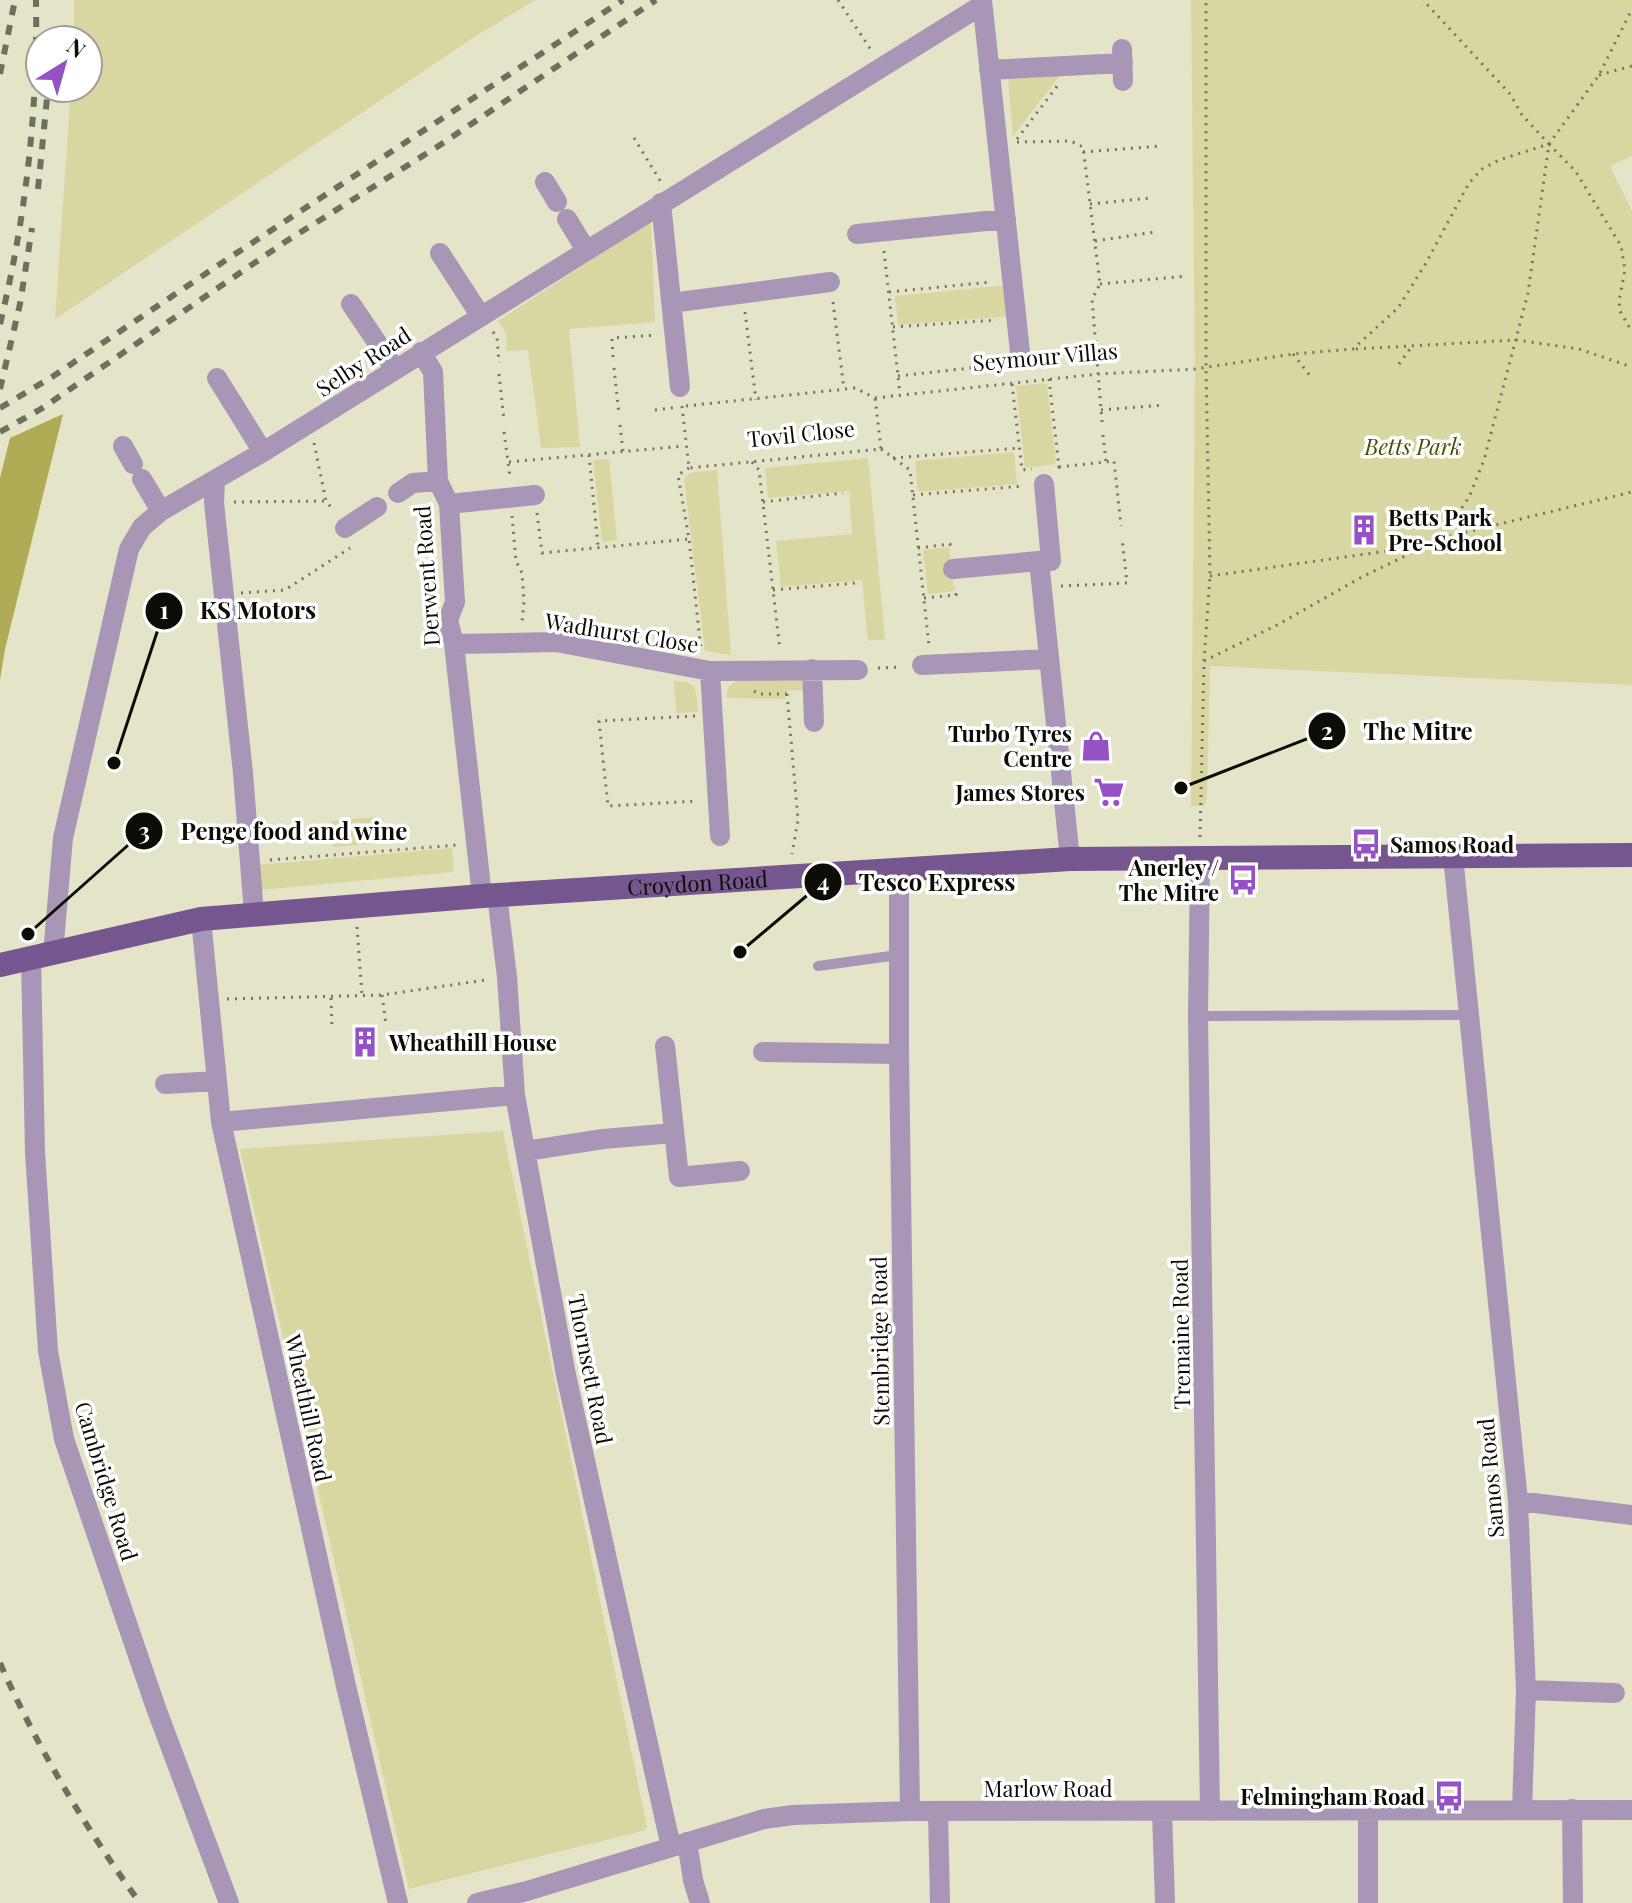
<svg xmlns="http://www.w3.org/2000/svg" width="1632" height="1903" viewBox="0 0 1632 1903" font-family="'Playfair Display',serif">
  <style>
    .green { fill: #d8d7a2 }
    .forest { fill: #afac55 }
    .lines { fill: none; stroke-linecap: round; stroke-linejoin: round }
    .path { stroke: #747463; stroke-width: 3; stroke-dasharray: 2 6; stroke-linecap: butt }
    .lane { stroke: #a796b6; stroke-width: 10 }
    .street { stroke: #a796b6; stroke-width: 20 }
    .primary { stroke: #75568f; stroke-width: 24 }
    .rail { stroke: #6f6f5e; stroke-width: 6; stroke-dasharray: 10 10; stroke-linecap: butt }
    .labels { text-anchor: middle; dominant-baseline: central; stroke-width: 7; stroke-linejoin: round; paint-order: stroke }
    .street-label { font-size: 22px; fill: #0d0d05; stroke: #fff }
    .park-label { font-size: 22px; font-style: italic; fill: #4e4b04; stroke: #fff }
    .poi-label { font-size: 22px; font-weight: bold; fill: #0d0d05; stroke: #fff; text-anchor: end }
    .leader { fill: none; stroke: #0d0d05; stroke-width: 3 }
    .callout-dot { fill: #0d0d05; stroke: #fff; stroke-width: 3 }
    .mark-label { font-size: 24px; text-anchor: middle; font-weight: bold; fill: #fff }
    .callout-label { font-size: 24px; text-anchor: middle; font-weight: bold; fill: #0d0d05; stroke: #fff; stroke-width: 7; stroke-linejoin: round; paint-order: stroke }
  </style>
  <rect width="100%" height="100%" fill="#e4e4c8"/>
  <!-- green -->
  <path class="green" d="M 74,0 L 535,0 L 473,38 L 55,319 L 71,88 L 88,88 L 88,40 L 74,40 Z
    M 1191,0 L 1632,0 L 1632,156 L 1610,166 L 1632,211 L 1632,685 L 1210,666 L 1207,797 L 1205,806 L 1191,806 L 1195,369 Z
    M 1062,73 L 1013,136 L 1008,78 Z
    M 651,221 L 655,322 L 569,329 L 580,447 L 541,448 L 528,350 L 507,351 L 506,333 L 498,321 Z
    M 1008,285 L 1011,316 L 898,325 L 895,296 Z
    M 1047,383 L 1056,464 L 1025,468 L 1016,386 Z
    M 1014,452 L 1017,484 L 918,492 L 915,461 Z
    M 868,458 L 885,639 L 868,641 L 862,580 L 781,587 L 776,541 L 852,534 L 849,491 L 768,498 L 765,468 Z
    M 609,459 L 617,540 L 602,542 L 593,460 Z
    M 717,470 L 731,655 L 705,651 L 684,479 L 690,473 Z
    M 949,547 L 954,591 L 928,594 L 923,550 Z
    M 802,675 L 807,691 L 787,690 L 785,699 L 727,698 L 727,689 L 738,679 Z
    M 674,681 C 699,681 696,691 698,712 L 676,713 Z
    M 377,817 L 379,843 L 333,847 L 331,821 Z
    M 452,848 L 454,872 L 260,890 L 258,865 Z
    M 503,1131 L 647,1827 L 646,1830 L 409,1889 L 240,1149 Z"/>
  <!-- forest -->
  <path class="forest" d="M 63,414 L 5,649 L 0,680 L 0,478 L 10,438 Z"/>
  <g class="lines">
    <!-- path -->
    <path class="path" d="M 838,0 L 871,50
      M 1599,75 L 1632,66
      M 634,138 L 661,182
      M 1017,139 L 1058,85
      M 1017,142 L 1071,141 L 1083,147 L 1100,284 L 1092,299 L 1102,422
      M 1549,144 L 1576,172 L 1621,246 L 1625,270 L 1619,301 L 1620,311 L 1632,332
      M 1083,152 L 1161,146
      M 1090,204 L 1150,198
      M 1095,241 L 1155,232
      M 884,251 L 900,394
      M 1100,284 L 1187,276
      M 889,292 L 992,282
      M 833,302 L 844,389
      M 745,312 L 756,400
      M 893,327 L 997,320
      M 493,332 L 497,337 L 499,363
      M 1356,349 L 1516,340 L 1579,349 L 1632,367
      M 1293,354 L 1311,377
      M 613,357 L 612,338 L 657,335
      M 1399,364 L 1413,345
      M 614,368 L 619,414
      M 499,374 L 504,420
      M 898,376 L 1006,364
      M 1049,379 L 1059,467 L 1056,468
      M 1012,384 L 1022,470 L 1032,469
      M 875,398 L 1098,374 L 1195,369 L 1293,354 L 1353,349 L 1398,308 L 1426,263 L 1469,183 L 1482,169 L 1499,160 L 1549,144 L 1522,115 L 1510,94 L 1423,0
      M 682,406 L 689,468 L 881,449 L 875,398
      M 686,406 L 855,388 L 875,398
      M 655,410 L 678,407
      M 1101,410 L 1164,405
      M 620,425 L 623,452
      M 504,432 L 510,477
      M 1103,435 L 1106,462
      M 314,443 L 326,501 L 334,511
      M 881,449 L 910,470 L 929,646
      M 589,455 L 598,546
      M 893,458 L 1020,448
      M 509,462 L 684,446
      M 752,462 L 759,470 L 780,650
      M 1059,467 L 1114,461 L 1121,526
      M 689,468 L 678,475 L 689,539 L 701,650
      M 913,495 L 1024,486
      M 234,502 L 326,501
      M 763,502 L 843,493
      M 537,513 L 542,553 L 689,539
      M 512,516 L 516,561 L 522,573 L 524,601 L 522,623
      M 1442,538 L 1632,492
      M 918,548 L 950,544 L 951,551
      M 1210,576 L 1423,546
      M 1061,586 L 1127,583 L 1122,538
      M 773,590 L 856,583
      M 241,593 L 285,590 L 350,548
      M 924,598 L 956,595 L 955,587
      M 1204,661 L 1279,624 L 1360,578 L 1442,538 L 1469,497 L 1484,460 L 1528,293 L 1549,144 L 1599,75 L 1632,9
      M 878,668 L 902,667
      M 754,691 L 758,694 L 789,694
      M 787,694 L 798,820 L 792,854
      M 695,716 L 599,721 L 608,806 L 698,801
      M 1200,837 L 1204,661 L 1210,576 L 1206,366 L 1206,0
      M 270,860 L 457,845
      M 357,927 L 362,995
      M 382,995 L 386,1024
      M 331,998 L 332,1028
      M 227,999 L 382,995 L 486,980"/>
    <!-- lane -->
    <path class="lane" d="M 818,966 L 898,955
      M 1198,1016 L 1470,1015"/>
    <!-- street -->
    <path class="street" d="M 982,0 L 1020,352
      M 1122,49 L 1123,81
      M 989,70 L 1123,63
      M 545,182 L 557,202
      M 661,203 L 680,387
      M 567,219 L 586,250
      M 857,234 L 1006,219
      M 440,253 L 480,315
      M 671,303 L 830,282
      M 351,304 L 395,369
      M 421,352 L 433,372 L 438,481 L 449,504 L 455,602 L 448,620 L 454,644 L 482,896
      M 217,378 L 263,452
      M 123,446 L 133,464
      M 142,479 L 161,511
      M 215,482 L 214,503 L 243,773 L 254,914
      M 1044,484 L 1051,561 L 1039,561 L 1070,859
      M 398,493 L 413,483 L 438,481
      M 449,504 L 535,495
      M 345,528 L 377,507
      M 953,569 L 1039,561
      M 454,644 L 556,642 L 710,671 L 858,670
      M 922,665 L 1049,659
      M 812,669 L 814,722
      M 710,671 L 720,836
      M 1453,856 L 1518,1501 L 1526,1690 L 1522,1810
      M 1200,857 L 1198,1016 L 1210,1811
      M 899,870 L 899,1054 L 910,1811
      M 497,895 L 507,977 L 515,1095 L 566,1375 L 671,1847
      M 201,919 L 221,1122 L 346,1686 L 398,1903
      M 53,954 L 63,838 L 129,549 L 142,527 L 161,511 L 263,452 L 982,5
      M 31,958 L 35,1152 L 48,1351 L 64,1439 L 156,1708 L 229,1903
      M 665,1046 L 679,1177 L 740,1171
      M 763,1052 L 899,1054
      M 165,1084 L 217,1081
      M 221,1122 L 515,1095
      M 526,1151 L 603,1139 L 674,1133
      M 1518,1501 L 1632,1515
      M 1526,1690 L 1615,1693
      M 1572,1809 L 1573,1903
      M 1162,1811 L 1165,1903
      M 938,1812 L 940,1903
      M 687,1842 L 693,1880 L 700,1903
      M 477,1903 L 527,1891 L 764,1819 L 793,1815 L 910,1811 L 1632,1810
      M 1368,1903 L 1368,1811"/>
    <!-- primary -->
    <path class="primary" id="s1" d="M 0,965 L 201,919 L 482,896 L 1070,859 L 1632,855"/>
    <!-- rail -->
    <path class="rail" d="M 0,74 L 15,0
      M 38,189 L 48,88
      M 0,324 C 26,217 38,110 36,0
      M 0,389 L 20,304 L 32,228
      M 0,408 L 52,377 L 229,258 L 623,0
      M 0,432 L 41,409 L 285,242 L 437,147 L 656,0
      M 0,1663 C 37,1747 86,1829 140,1903"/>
  </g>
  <!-- icons -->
  <defs>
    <g id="building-bare" transform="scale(2.4)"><path d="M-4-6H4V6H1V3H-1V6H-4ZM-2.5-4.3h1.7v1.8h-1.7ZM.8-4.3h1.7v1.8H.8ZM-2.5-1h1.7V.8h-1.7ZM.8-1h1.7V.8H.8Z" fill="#9551c5" stroke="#fff" stroke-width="2.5" paint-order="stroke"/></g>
    <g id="shop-bare" transform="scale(2.4)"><path d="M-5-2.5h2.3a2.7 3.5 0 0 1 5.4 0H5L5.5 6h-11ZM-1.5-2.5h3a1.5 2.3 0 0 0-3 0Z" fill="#9551c5" stroke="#fff" stroke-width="2.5" paint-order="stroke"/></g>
    <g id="supermarket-bare" transform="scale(2.4)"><path d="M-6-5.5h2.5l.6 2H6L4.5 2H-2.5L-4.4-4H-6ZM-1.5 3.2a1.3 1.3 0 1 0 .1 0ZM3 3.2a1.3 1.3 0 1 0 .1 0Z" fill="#9551c5" stroke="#fff" stroke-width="2.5" paint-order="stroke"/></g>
    <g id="bus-bare" transform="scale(2.4)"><path d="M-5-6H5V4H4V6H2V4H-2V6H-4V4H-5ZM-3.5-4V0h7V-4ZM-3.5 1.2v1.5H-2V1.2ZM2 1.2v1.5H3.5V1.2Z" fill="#9551c5" stroke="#fff" stroke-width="2.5" paint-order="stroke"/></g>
  </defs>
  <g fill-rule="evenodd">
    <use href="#building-bare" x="1364" y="530"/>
    <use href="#shop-bare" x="1096" y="746"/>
    <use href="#supermarket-bare" x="1109" y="792"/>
    <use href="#bus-bare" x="1366" y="844"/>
    <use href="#bus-bare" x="1243" y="880"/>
    <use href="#building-bare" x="365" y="1042"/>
    <use href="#bus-bare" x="1449" y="1796"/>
  </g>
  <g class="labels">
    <!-- street labels -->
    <g class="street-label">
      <text transform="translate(1045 356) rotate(-5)">Seymour Villas</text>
      <text transform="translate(363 361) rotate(-33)">Selby Road</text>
      <text transform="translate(801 433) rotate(-6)">Tovil Close</text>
      <text transform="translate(426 576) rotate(-94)">Derwent Road</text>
      <text transform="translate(622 632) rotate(9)">Wadhurst Close</text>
      <text stroke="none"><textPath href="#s1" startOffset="704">Croydon Road</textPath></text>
      <text transform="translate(1180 1334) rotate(-91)">Tremaine Road</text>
      <text transform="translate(879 1341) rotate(-91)">Stembridge Road</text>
      <text transform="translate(591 1369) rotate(79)">Thornsett Road</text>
      <text transform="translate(309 1408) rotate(78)">Wheathill Road</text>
      <text transform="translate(1490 1478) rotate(-95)">Samos Road</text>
      <text transform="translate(107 1481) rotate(73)">Cambridge Road</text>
      <text x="1048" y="1788">Marlow Road</text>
    </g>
    <!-- park labels -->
    <g class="park-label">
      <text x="1413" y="446">Betts Park</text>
    </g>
    <!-- poi labels -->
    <g class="poi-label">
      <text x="1388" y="517" text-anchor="start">Betts Park<tspan x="1388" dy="25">Pre-School</tspan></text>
      <text x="1072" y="733">Turbo Tyres<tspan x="1072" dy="25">Centre</tspan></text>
      <text x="1085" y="792">James Stores</text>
      <text x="1390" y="844" text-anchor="start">Samos Road</text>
      <text x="1219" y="867">Anerley /<tspan x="1219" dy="25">The Mitre</tspan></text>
      <text x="389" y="1042" text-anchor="start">Wheathill House</text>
      <text x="1425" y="1796">Felmingham Road</text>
    </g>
  </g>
  <!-- callouts -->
  <path class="leader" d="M114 763L164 611M1181 788L1327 731M28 934L144 831M740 952L823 882"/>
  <g class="callout-dot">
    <circle cx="114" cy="763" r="8"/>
    <circle cx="1181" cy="788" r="8"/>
    <circle cx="28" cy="934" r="8"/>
    <circle cx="740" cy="952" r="8"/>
    <circle cx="164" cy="611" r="20"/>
    <circle cx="1327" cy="731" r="20"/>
    <circle cx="144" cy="831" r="20"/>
    <circle cx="823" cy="882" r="20"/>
  </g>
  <g class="mark-label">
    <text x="164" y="619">1</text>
    <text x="1327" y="740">2</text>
    <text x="144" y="840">3</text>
    <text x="823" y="891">4</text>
  </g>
  <g class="callout-label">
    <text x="258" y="619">KS Motors</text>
    <text x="1418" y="740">The Mitre</text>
    <text x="294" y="840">Penge food and wine</text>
    <text x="937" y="891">Tesco Express</text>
  </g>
  <!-- north arrow -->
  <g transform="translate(64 64) rotate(37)"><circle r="38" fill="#ffffff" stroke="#9e9e9b" stroke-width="2"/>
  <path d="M0-6L14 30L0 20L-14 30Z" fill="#9551c5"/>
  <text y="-12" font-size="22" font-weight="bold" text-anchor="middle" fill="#0d0d05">N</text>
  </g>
</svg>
